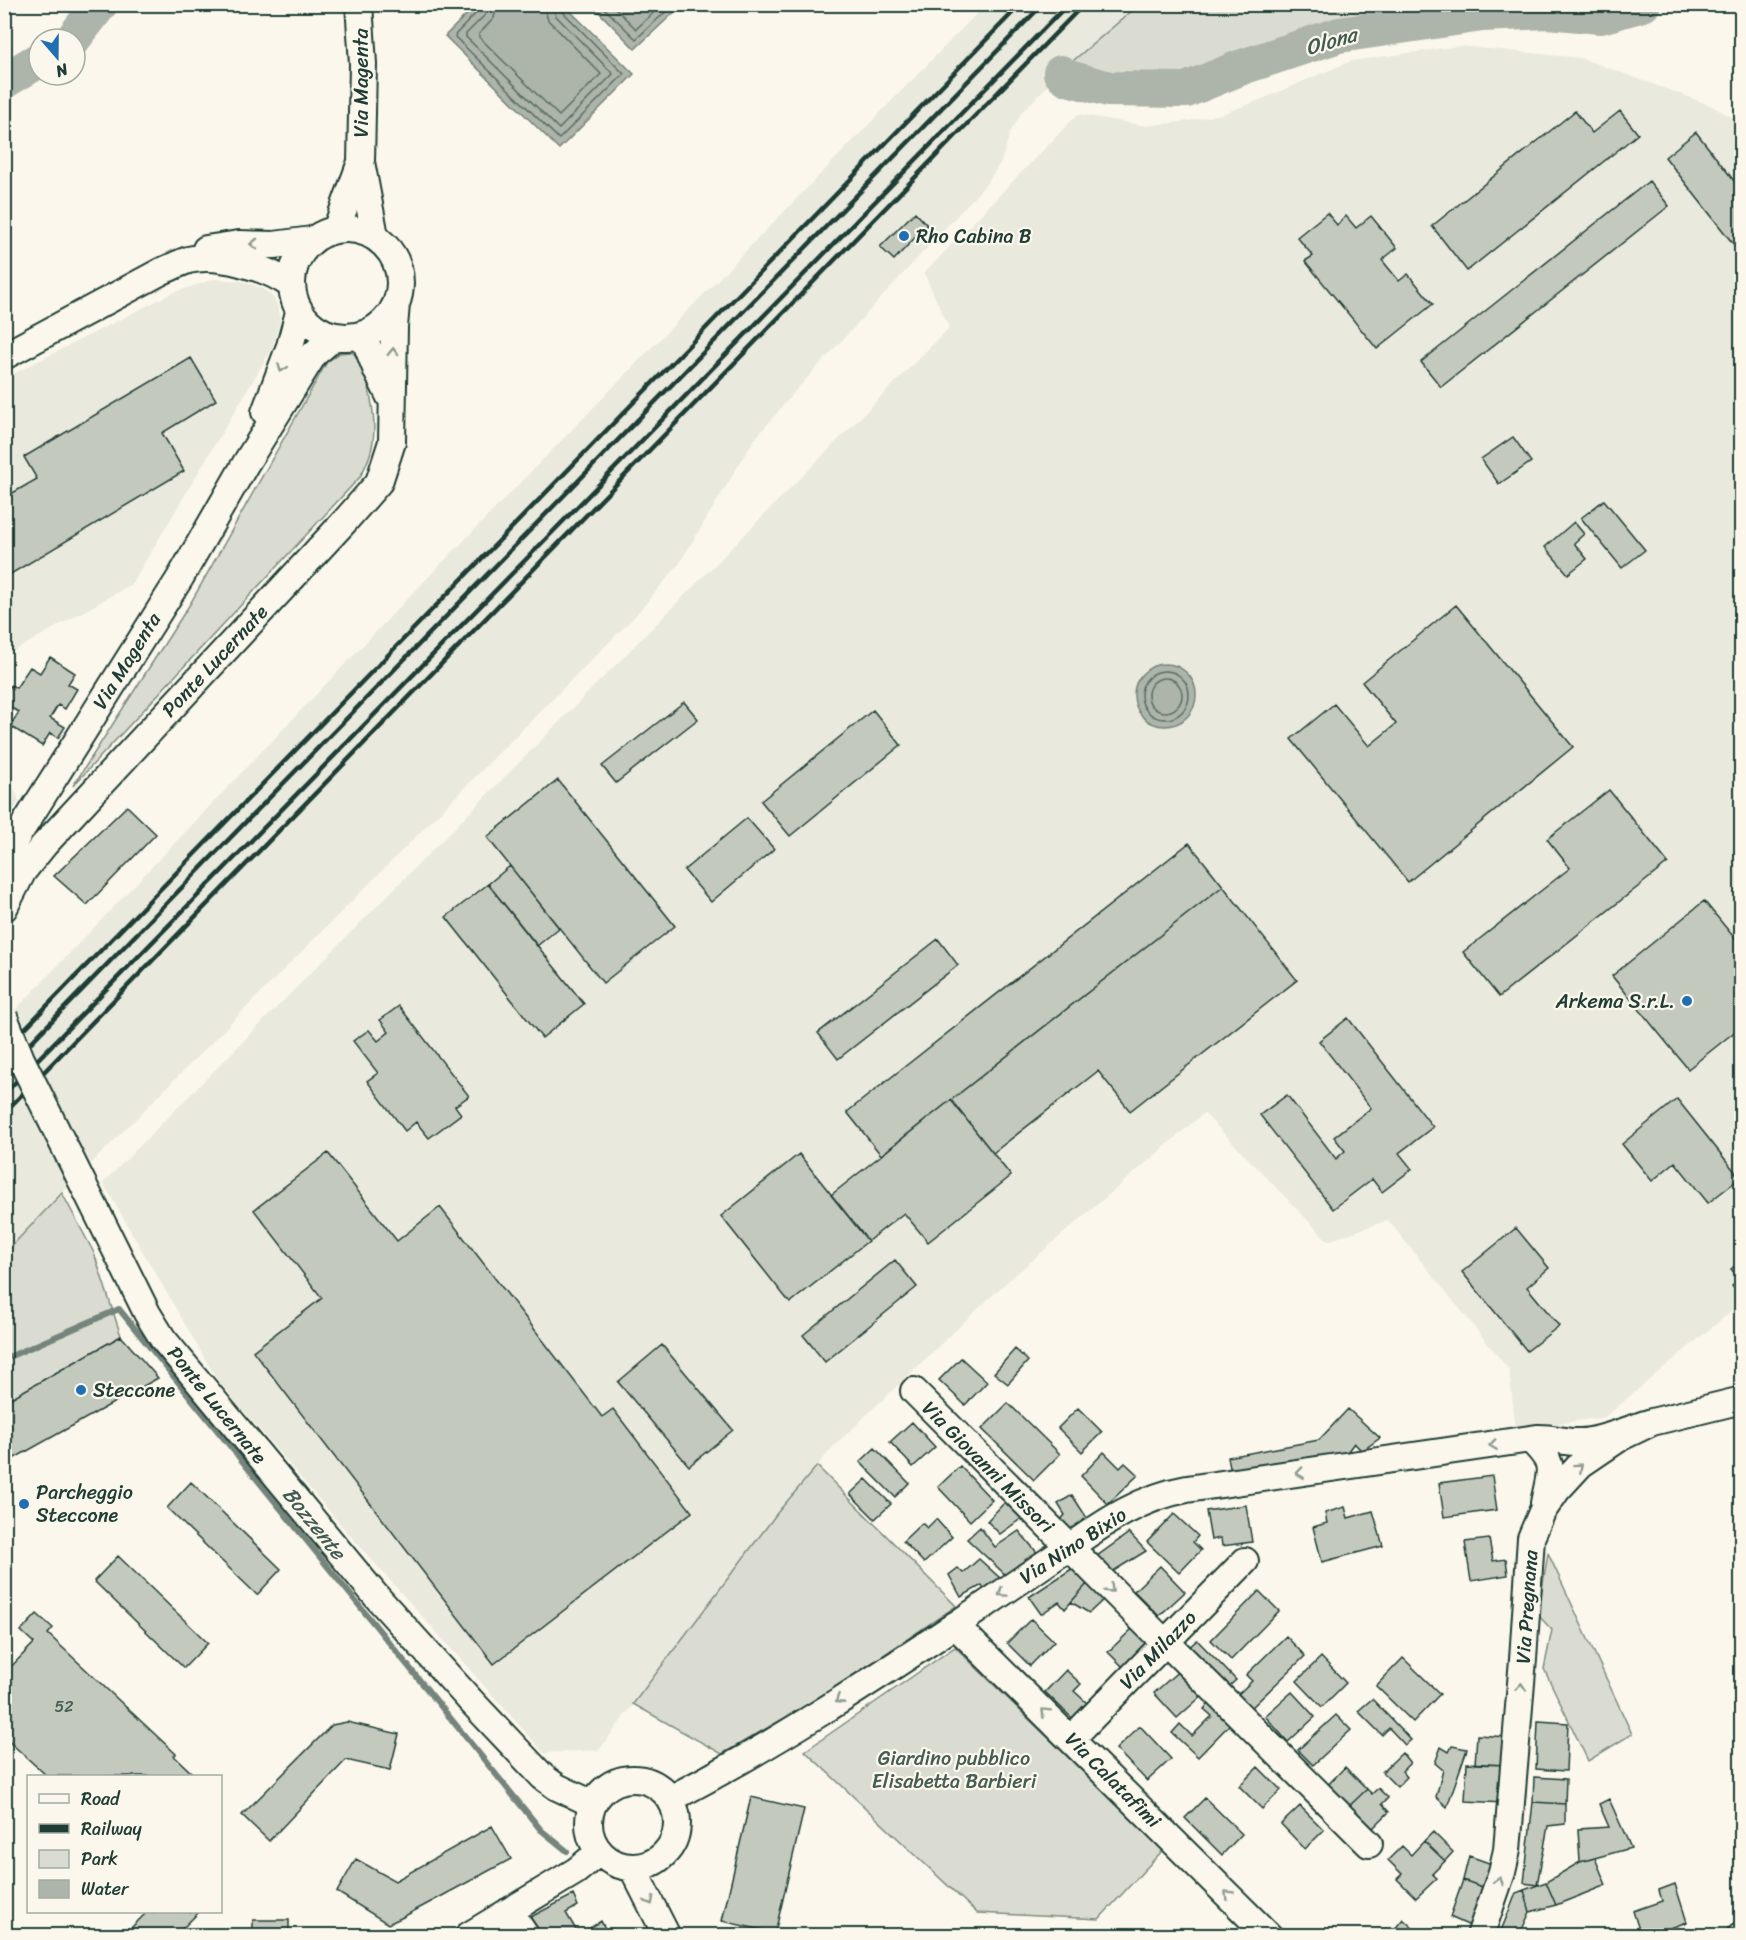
<svg xmlns="http://www.w3.org/2000/svg" width="1746" height="1940" viewBox="0 0 1746 1940" font-family="Sriracha,sans-serif">
  <style>
    .built { fill: #eae9de }
    .green { fill: #dbdcd1; stroke: #7d8c82; stroke-width: 1.5 }
    .water { fill: #adb4aa; stroke: #74847b; stroke-width: 1.5 }
    .lines { fill: none; stroke-linecap: round; stroke-linejoin: round }
    .shore { stroke: #586d63; stroke-width: 1.5 }
    .stream { stroke: #74847b; stroke-width: 6 }
    .river { stroke: #adb4aa; stroke-width: 36 }
    .building { fill: #c4c9be; stroke: #1f3d34; stroke-width: 1.5 }
    .minor-casing { stroke: #1f3d34; stroke-width: 30 }
    .minor { stroke: #fbf7ec; stroke-width: 26 }
    .rail { stroke: #1f3d34; stroke-width: 4.5 }
    .minor-bridge-casing { stroke: #1f3d34; stroke-width: 30; stroke-linecap: butt }
    .minor-bridge { stroke: #fbf7ec; stroke-width: 26 }
    .oneway { stroke: #8d9a90 }
    .poi-dot { fill: #1f6fb2; stroke: #fbf7ec; stroke-width: 2 }
    .labels { text-anchor: middle; dominant-baseline: central; stroke-width: 4.5; stroke-linejoin: round; paint-order: stroke }
    .number-label { font-size: 16px; fill: #486056 }
    .street-label { font-size: 20px; fill: #1f3d34; stroke: #fbf7ec }
    .poi-label { font-size: 20px; fill: #1f3d34; stroke: #fbf7ec; text-anchor: start }
    .park-label { font-size: 20px; fill: #455d53; stroke: #fbf7ec }
    .water-label { font-size: 21px; font-style: italic; fill: #425b52; stroke: #fbf7ec }
  </style>
  <rect width="100%" height="100%" fill="#fbf7ec"/>
  <filter id="ink" filterUnits="userSpaceOnUse"><feTurbulence type="fractalNoise" baseFrequency=".0167" numOctaves="2"/><feDisplacementMap in="SourceGraphic" scale="12" xChannelSelector="R" yChannelSelector="G"/><feConvolveMatrix kernelMatrix="1 2 1 2 8 2 1 2 1" color-interpolation-filters="sRGB"/></filter>
  <g filter="url(#ink)">
    <!-- built -->
    <path class="built" d="M 985,5 L 1140,5 L 1067,66 L 1022,112 L 1010,133 L 1001,162 L 987,183 L 797,389 L 754,440 L 679,564 L 635,616 L 62,1193 L 5,1254 L 5,1021 L 410,596 Z
      M 1460,46 L 1581,58 L 1710,105 L 1741,122 L 1741,1303 L 1605,1417 L 1516,1430 L 1509,1370 L 1388,1220 L 1328,1241 L 1204,1113 L 1000,1288 L 834,1446 L 778,1512 L 599,1750 L 544,1753 L 353,1539 L 218,1381 L 103,1183 L 949,328 L 924,273 L 1078,114 L 1146,126 L 1189,121 L 1221,114 L 1250,104 L 1351,61 Z
      M 214,279 L 241,281 L 262,288 L 271,295 L 277,304 L 280,320 L 273,347 L 132,584 L 5,656 L 5,378 L 172,293 Z
      M 4,764 L 19,801 L 5,824 L 4,824 Z"/>
    <!-- green -->
    <path class="green" d="M 1140,4 L 1501,4 L 1501,5 L 1449,9 L 1336,26 L 1242,57 L 1184,81 L 1105,78 L 1067,66 Z
      M 351,352 L 361,359 C 369,389 379,421 371,451 C 369,460 364,469 360,477 L 73,786 L 190,604 L 327,362 L 340,353 Z
      M 62,1193 L 94,1253 L 121,1336 L 5,1402 L 4,1254 Z
      M 817,1466 L 956,1606 L 824,1695 L 722,1754 L 633,1704 L 778,1512 Z
      M 1548,1553 L 1632,1734 L 1588,1761 L 1544,1669 L 1552,1630 L 1538,1615 Z
      M 955,1647 L 1163,1850 L 1099,1919 L 977,1913 L 805,1751 Z"/>
    <!-- water -->
    <path class="water" d="M 477,4 L 564,5 L 634,74 L 559,149 L 445,36 Z
      M 592,5 L 682,5 L 635,49 Z
      M1134 695a31 31 0 1 1 62 0a31 31 0 1 1-62 0Z"/>
    <g class="lines">
      <!-- shore -->
      <path class="shore" d="M 480,4 L 478,11 L 456,34 L 455,37 L 559,139 L 624,74 L 562,11 L 560,4
        M 488,4 L 485,15 L 466,34 L 466,37 L 559,129 L 613,74 L 556,16 L 552,4
        M 497,4 L 494,18 L 479,34 L 479,37 L 559,116 L 601,74 L 548,20 L 543,4
        M 600,4 L 636,39 L 674,4
        M 611,4 L 636,29 L 663,4
        M1141 695a24 24 0 1 1 48 0a24 24 0 1 1-48 0Z
        M1148 695a17 17 0 1 1 34 0a17 17 0 1 1-34 0Z"/>
      <!-- stream -->
      <path class="stream" d="M 4,1359 L 119,1309 L 541,1830 L 567,1851"/>
      <!-- river -->
      <path class="river" d="M 73,39 L 100,4
        M 1061,73 L 1068,78 L 1109,89 L 1186,90 L 1242,67 L 1339,35 L 1482,14 L 1548,11 L 1601,16 L 1643,4
        M 4,81 L 39,60"/>
    </g>
    <!-- building -->
    <path class="building" d="M 1575,111 L 1592,133 L 1620,111 L 1638,134 L 1467,271 L 1432,226 Z
      M 1696,132 L 1742,191 L 1742,255 L 1665,157 Z
      M 1649,181 L 1669,206 L 1441,387 L 1421,362 Z
      M 915,212 L 927,225 L 894,260 L 880,247 Z
      M 1327,213 L 1337,225 L 1346,216 L 1356,228 L 1371,216 L 1397,248 L 1382,260 L 1399,281 L 1408,274 L 1433,304 L 1377,349 L 1305,261 L 1313,256 L 1297,237 Z
      M 191,358 L 216,400 L 162,433 L 184,471 L 4,578 L 4,498 L 37,479 L 24,457 Z
      M 1513,437 L 1531,462 L 1499,484 L 1481,459 Z
      M 1604,500 L 1645,550 L 1622,568 L 1581,518 Z
      M 1574,522 L 1584,534 L 1574,543 L 1587,559 L 1568,574 L 1545,547 Z
      M 1456,605 L 1573,747 L 1408,882 L 1291,739 L 1334,704 L 1369,746 L 1396,724 L 1362,682 Z
      M 50,657 L 75,673 L 68,684 L 77,689 L 65,709 L 58,705 L 50,718 L 65,727 L 58,738 L 50,733 L 42,746 L 10,726 L 19,712 L 4,704 L 4,696 L 11,685 L 16,688 L 30,667 L 40,673 Z
      M 684,702 L 698,719 L 616,783 L 602,766 Z
      M 873,710 L 901,745 L 790,836 L 761,801 Z
      M 558,780 L 675,926 L 603,983 L 487,837 Z
      M 1609,790 L 1668,863 L 1499,997 L 1463,952 L 1570,868 L 1547,839 Z
      M 127,806 L 156,834 L 87,905 L 54,876 Z
      M 747,818 L 774,849 L 711,902 L 684,870 Z
      M 1189,843 L 1223,886 L 881,1155 L 847,1112 Z
      M 510,866 L 559,928 L 537,946 L 488,884 Z
      M 488,884 L 584,1004 L 542,1038 L 446,917 Z
      M 1223,886 L 1297,980 L 1130,1111 L 1098,1071 L 993,1153 L 951,1100 Z
      M 1704,901 L 1742,947 L 1742,1026 L 1688,1069 L 1612,976 Z
      M 938,939 L 958,965 L 838,1059 L 818,1033 Z
      M 399,1006 L 469,1096 L 455,1106 L 461,1114 L 429,1138 L 416,1122 L 405,1131 L 367,1081 L 378,1073 L 353,1041 L 369,1030 L 378,1041 L 389,1032 L 380,1020 Z
      M 1348,1018 L 1433,1127 L 1399,1153 L 1412,1169 L 1382,1192 L 1372,1179 L 1333,1209 L 1260,1115 L 1287,1095 L 1336,1159 L 1345,1151 L 1334,1137 L 1371,1108 L 1319,1041 Z
      M 1677,1099 L 1740,1178 L 1708,1203 L 1675,1162 L 1652,1181 L 1622,1144 Z
      M 951,1100 L 1011,1176 L 928,1242 L 904,1213 L 868,1241 L 831,1195 Z
      M 328,1153 L 397,1241 L 440,1207 L 602,1417 L 613,1409 L 692,1512 L 494,1664 L 253,1351 L 322,1298 L 254,1210 Z
      M 799,1154 L 868,1241 L 790,1303 L 721,1216 Z
      M 1516,1228 L 1549,1268 L 1527,1287 L 1559,1326 L 1527,1351 L 1462,1272 Z
      M 895,1260 L 917,1287 L 825,1362 L 803,1335 Z
      M 1742,1260 L 1742,1298 L 1732,1286 L 1740,1279 L 1731,1269 Z
      M 121,1336 L 158,1378 L 4,1464 L 4,1402 Z
      M 662,1345 L 733,1430 L 689,1466 L 618,1382 Z
      M 1015,1349 L 1028,1361 L 1008,1384 L 994,1373 Z
      M 961,1358 L 987,1382 L 965,1405 L 939,1380 Z
      M 1008,1403 L 1060,1454 L 1034,1480 L 982,1429 Z
      M 1078,1408 L 1102,1432 L 1082,1452 L 1058,1428 Z
      M 1348,1409 L 1380,1438 L 1362,1451 L 1354,1443 L 1345,1455 L 1231,1473 L 1228,1457 L 1319,1440 Z
      M 912,1422 L 935,1447 L 913,1467 L 890,1442 Z
      M 875,1448 L 909,1483 L 895,1497 L 860,1462 Z
      M 1104,1452 L 1120,1468 L 1125,1463 L 1138,1475 L 1108,1504 L 1081,1476 Z
      M 960,1466 L 992,1500 L 970,1521 L 938,1487 Z
      M 1492,1476 L 1497,1510 L 1444,1517 L 1439,1483 Z
      M 866,1479 L 891,1504 L 875,1519 L 850,1494 Z
      M 191,1482 L 281,1569 L 257,1595 L 167,1508 Z
      M 1072,1495 L 1089,1521 L 1072,1534 L 1058,1523 L 1065,1515 L 1058,1504 Z
      M 1006,1501 L 1022,1518 L 1000,1534 L 987,1521 Z
      M 1246,1505 L 1252,1542 L 1222,1546 L 1221,1538 L 1211,1540 L 1206,1511 Z
      M 1345,1507 L 1348,1518 L 1373,1511 L 1383,1546 L 1322,1562 L 1313,1527 L 1327,1523 L 1325,1513 Z
      M 1174,1514 L 1198,1536 L 1193,1542 L 1201,1550 L 1179,1573 L 1147,1542 Z
      M 936,1519 L 952,1537 L 924,1563 L 903,1541 L 922,1523 L 927,1528 Z
      M 980,1527 L 995,1547 L 1019,1531 L 1039,1555 L 1009,1578 L 967,1539 Z
      M 1129,1533 L 1146,1551 L 1107,1575 L 1093,1559 Z
      M 1489,1539 L 1493,1561 L 1506,1559 L 1508,1575 L 1471,1581 L 1465,1542 Z
      M 118,1556 L 208,1643 L 184,1668 L 94,1581 Z
      M 979,1559 L 1001,1579 L 985,1592 L 982,1585 L 961,1597 L 949,1575 L 958,1568 L 963,1573 Z
      M 1160,1566 L 1185,1592 L 1159,1616 L 1134,1591 Z
      M 1073,1568 L 1087,1584 L 1065,1609 L 1059,1602 L 1041,1614 L 1029,1597 Z
      M 1087,1584 L 1103,1600 L 1089,1613 L 1071,1602 Z
      M 1259,1591 L 1279,1611 L 1231,1660 L 1211,1640 Z
      M 37,1614 L 53,1628 L 48,1634 L 176,1754 L 174,1756 L 193,1774 L 190,1776 L 47,1776 L 4,1737 L 4,1674 L 34,1643 L 21,1631 Z
      M 1031,1619 L 1054,1641 L 1030,1666 L 1007,1643 Z
      M 1133,1628 L 1153,1648 L 1128,1672 L 1108,1652 Z
      M 1286,1636 L 1305,1656 L 1247,1712 L 1234,1698 L 1252,1681 L 1246,1675 Z
      M 1197,1640 L 1236,1680 L 1223,1692 L 1184,1652 Z
      M 1321,1657 L 1346,1683 L 1322,1707 L 1297,1681 Z
      M 1403,1658 L 1440,1694 L 1413,1722 L 1376,1686 Z
      M 1182,1668 L 1204,1694 L 1177,1718 L 1154,1693 Z
      M 1066,1670 L 1081,1684 L 1074,1691 L 1087,1703 L 1072,1718 L 1045,1692 Z
      M 1292,1692 L 1315,1717 L 1288,1742 L 1265,1716 Z
      M 1372,1699 L 1411,1740 L 1405,1745 L 1389,1728 L 1382,1735 L 1358,1711 Z
      M 1213,1700 L 1234,1720 L 1198,1757 L 1172,1733 L 1180,1724 L 1192,1736 L 1212,1716 L 1204,1709 Z
      M 1336,1715 L 1351,1730 L 1313,1765 L 1298,1750 Z
      M 1538,1721 L 1568,1723 L 1566,1771 L 1536,1769 Z
      M 347,1722 L 399,1734 L 390,1770 L 346,1760 L 269,1841 L 242,1815 L 332,1725 Z
      M 1140,1726 L 1171,1759 L 1147,1781 L 1116,1749 Z
      M 1477,1735 L 1507,1737 L 1506,1765 L 1475,1764 Z
      M 1452,1746 L 1467,1749 L 1447,1807 L 1436,1797 L 1443,1770 L 1435,1763 L 1441,1747 L 1449,1752 Z
      M 1402,1753 L 1410,1763 L 1402,1771 L 1407,1777 L 1397,1787 L 1382,1772 Z
      M 1467,1763 L 1506,1765 L 1504,1803 L 1465,1801 Z
      M 1258,1767 L 1281,1790 L 1262,1809 L 1239,1786 Z
      M 1345,1767 L 1367,1789 L 1343,1812 L 1322,1791 Z
      M 1534,1777 L 1566,1779 L 1565,1804 L 1533,1802 Z
      M 1378,1788 L 1388,1798 L 1382,1804 L 1389,1812 L 1366,1835 L 1343,1812 L 1367,1789 L 1372,1794 Z
      M 751,1797 L 804,1809 L 775,1933 L 722,1921 Z
      M 1205,1798 L 1242,1834 L 1222,1855 L 1185,1818 Z
      M 1609,1799 L 1631,1848 L 1580,1862 L 1578,1829 L 1609,1827 L 1599,1804 Z
      M 1533,1802 L 1565,1804 L 1565,1824 L 1548,1826 L 1537,1885 L 1524,1883 Z
      M 1300,1806 L 1324,1830 L 1305,1849 L 1281,1824 Z
      M 492,1826 L 511,1859 L 401,1918 L 388,1924 L 337,1892 L 356,1859 L 395,1881 Z
      M 1433,1832 L 1453,1852 L 1445,1861 L 1424,1841 Z
      M 1424,1841 L 1445,1861 L 1432,1874 L 1437,1878 L 1416,1898 L 1397,1879 L 1402,1874 L 1388,1860 L 1402,1846 L 1411,1855 Z
      M 1469,1856 L 1492,1864 L 1485,1888 L 1463,1880 Z
      M 1595,1858 L 1606,1885 L 1556,1905 L 1546,1882 L 1580,1862 Z
      M 1463,1880 L 1485,1888 L 1470,1926 L 1450,1917 Z
      M 1546,1882 L 1556,1905 L 1530,1912 L 1524,1890 Z
      M 1675,1884 L 1687,1922 L 1648,1936 L 1641,1936 L 1633,1911 L 1662,1901 L 1659,1890 Z
      M 1524,1890 L 1530,1912 L 1519,1936 L 1499,1936 L 1516,1893 Z
      M 573,1895 L 578,1906 L 566,1913 L 579,1935 L 601,1921 L 609,1936 L 536,1936 L 525,1920 Z
      M 147,1912 L 199,1912 L 175,1936 L 123,1936 Z
      M 1403,1919 L 1416,1931 L 1412,1936 L 1389,1936 Z
      M 253,1920 L 289,1920 L 289,1936 L 253,1936 Z"/>
    <g class="lines">
      <!-- minor casing -->
      <g class="minor-casing">
        <path id="minor" d="M 359,4 L 363,64 L 361,162 L 375,236
          M292 283a54 54 0 1 1 108 0a54 54 0 1 1-108 0Z
          M 336,230 L 361,162
          M 206,249 L 239,244 L 274,245 L 312,240
          M 363,335 L 377,371 L 390,397
          M 4,356 L 162,271 C 170,268 179,263 188,260 C 218,253 266,267 291,285
          M 265,412 L 290,346 L 299,312
          M 4,857 L 180,578 L 246,463 L 314,354 L 334,337
          M 4,908 L 23,871 L 44,845 L 345,521 L 379,482 L 392,442 L 394,327 L 396,304
          M 914,1391 L 1165,1643
          M 1530,1439 C 1557,1466 1551,1468 1544,1503
          M 955,1625 L 1269,1936
          M 1166,1642 L 1369,1844
          M 470,1700 L 543,1777 L 557,1787 L 593,1804
          M 1072,1738 L 1245,1561
          M589 1823a44 44 0 1 1 88 0a44 44 0 1 1-88 0Z
          M 670,1799 C 769,1748 864,1686 957,1624 C 991,1601 1025,1577 1059,1554 C 1100,1526 1137,1498 1187,1489 L 1537,1438 C 1552,1437 1565,1443 1580,1442 C 1601,1442 1631,1428 1652,1422
          M 632,1867 L 667,1936
          M 509,1911 L 526,1936
          M 468,1936 L 576,1871 L 599,1852
          M 1480,1936 L 1502,1872 L 1507,1850 L 1523,1659 L 1531,1538 L 1542,1512 L 1557,1490 L 1581,1464 L 1621,1437 L 1652,1422 L 1742,1400
          M 1740,1936 L 1742,1935"/>
      </g>
      <!-- minor -->
      <use href="#minor" class="minor"/>
      <!-- rail -->
      <path class="rail" d="M 4,1050 L 1021,4
        M 4,1070 L 1043,4
        M 4,1094 L 1068,4
        M 4,1113 L 1084,4"/>
      <!-- minor-bridge casing -->
      <g class="minor-bridge-casing">
        <path id="minor-bridge" d="M 4,1017 L 21,1059 L 147,1313 L 163,1339 L 376,1596 L 470,1700"/>
      </g>
      <!-- minor-bridge -->
      <use href="#minor-bridge" class="minor-bridge"/>
    </g>
    <!-- one-way arrows -->
    <defs><path id="oneway-chevron" d="M-2-3.5L2.5 0L-2 3.5" fill="none" stroke-width="1.6" stroke-linecap="round" stroke-linejoin="round" transform="scale(1.5)"/></defs>
    <g class="oneway">
      <use href="#oneway-chevron" transform="translate(254 244) rotate(-180)"/>
      <use href="#oneway-chevron" transform="translate(393 352) rotate(-89)"/>
      <use href="#oneway-chevron" transform="translate(282 368) rotate(110)"/>
      <use href="#oneway-chevron" transform="translate(1493 1445) rotate(172)"/>
      <use href="#oneway-chevron" transform="translate(1579 1467) rotate(-42)"/>
      <use href="#oneway-chevron" transform="translate(1300 1473) rotate(172)"/>
      <use href="#oneway-chevron" transform="translate(1110 1589) rotate(44)"/>
      <use href="#oneway-chevron" transform="translate(1002 1593) rotate(146)"/>
      <use href="#oneway-chevron" transform="translate(1521 1687) rotate(-85)"/>
      <use href="#oneway-chevron" transform="translate(839 1700) rotate(147)"/>
      <use href="#oneway-chevron" transform="translate(1045 1712) rotate(-135)"/>
      <use href="#oneway-chevron" transform="translate(1499 1881) rotate(-72)"/>
      <use href="#oneway-chevron" transform="translate(1228 1894) rotate(-135)"/>
      <use href="#oneway-chevron" transform="translate(650 1901) rotate(62)"/>
    </g>
  </g>
  <!-- markers -->
  <g class="poi-dot">
    <circle cx="904" cy="236" r="6"/>
    <circle cx="1687" cy="1001" r="6"/>
    <circle cx="81" cy="1390" r="6"/>
    <circle cx="24" cy="1504" r="6"/>
  </g>
  <g class="labels">
    <!-- number labels -->
    <g class="number-label">
      <text x="64" y="1706">52</text>
    </g>
    <!-- street labels -->
    <g class="street-label">
      <text transform="translate(361 83) rotate(-90)">Via Magenta</text>
      <text transform="translate(127 661) rotate(-58)">Via Magenta</text>
      <text transform="translate(215 661) rotate(-47)">Ponte Lucernate</text>
      <text transform="translate(217 1405) rotate(51)">Ponte Lucernate</text>
      <text transform="translate(988 1467) rotate(45)">Via Giovanni Missori</text>
      <text transform="translate(1073 1546) rotate(-33)">Via Nino Bixio</text>
      <text transform="translate(1527 1607) rotate(-86)">Via Pregnana</text>
      <text transform="translate(1158 1650) rotate(-46)">Via Milazzo</text>
      <text transform="translate(1113 1780) rotate(45)">Via Calatafimi</text>
    </g>
    <!-- poi labels -->
    <g class="poi-label">
      <text x="916" y="236">Rho Cabina B</text>
      <text x="1675" y="1001" text-anchor="end">Arkema S.r.L.</text>
      <text x="93" y="1390">Steccone</text>
      <text x="36" y="1492">Parcheggio<tspan x="36" dy="23">Steccone</tspan></text>
    </g>
    <!-- park labels -->
    <g class="park-label">
      <text x="954" y="1758">Giardino pubblico<tspan x="954" dy="23">Elisabetta Barbieri</tspan></text>
    </g>
    <!-- water labels -->
    <g class="water-label">
      <text transform="translate(1331 41) rotate(-16)">Olona</text>
      <text transform="translate(314 1523) rotate(51)">Bozzente</text>
    </g>
  </g>
  <!-- margin -->
  <rect width="1746" height="1940" fill="none" stroke="#fbf7ec" stroke-width="24"/>
  <rect x="12" y="12" width="1722" height="1916" fill="none" stroke="#1f3d34" stroke-width="2" filter="url(#ink)"/>
  <!-- legend -->
  <rect x="27" y="1775" width="195" height="138" fill="#fbf7ec" stroke="#a3ada2" stroke-width="1.5"/>
  <rect x="39" y="1794" width="30" height="9" fill="#fbf7ec" stroke="#a3ada2" stroke-width="1.5"/>
  <text x="81" y="1805" font-size="18" fill="#1f3d34">Road</text>
  <rect x="39" y="1824" width="30" height="9" fill="#1f3d34" stroke="#a3ada2" stroke-width="1.5"/>
  <text x="81" y="1835" font-size="18" fill="#1f3d34">Railway</text>
  <rect x="39" y="1850" width="30" height="18" fill="#dbdcd1" stroke="#a3ada2" stroke-width="1.5"/>
  <text x="81" y="1865" font-size="18" fill="#1f3d34">Park</text>
  <rect x="39" y="1880" width="30" height="18" fill="#adb4aa" stroke="#a3ada2" stroke-width="1.5"/>
  <text x="81" y="1895" font-size="18" fill="#1f3d34">Water</text>
  <!-- north arrow -->
  <g transform="translate(57 57) rotate(160)"><circle r="28" fill="#fbf7ec" stroke="#a3ada2" stroke-width="1.5"/>
  <path d="M0-4.5L10 22L0 15L-10 22Z" fill="#1f6fb2"/>
  <text y="-9" font-size="16" font-weight="bold" text-anchor="middle" fill="#1f3d34">N</text>
  </g>
</svg>
